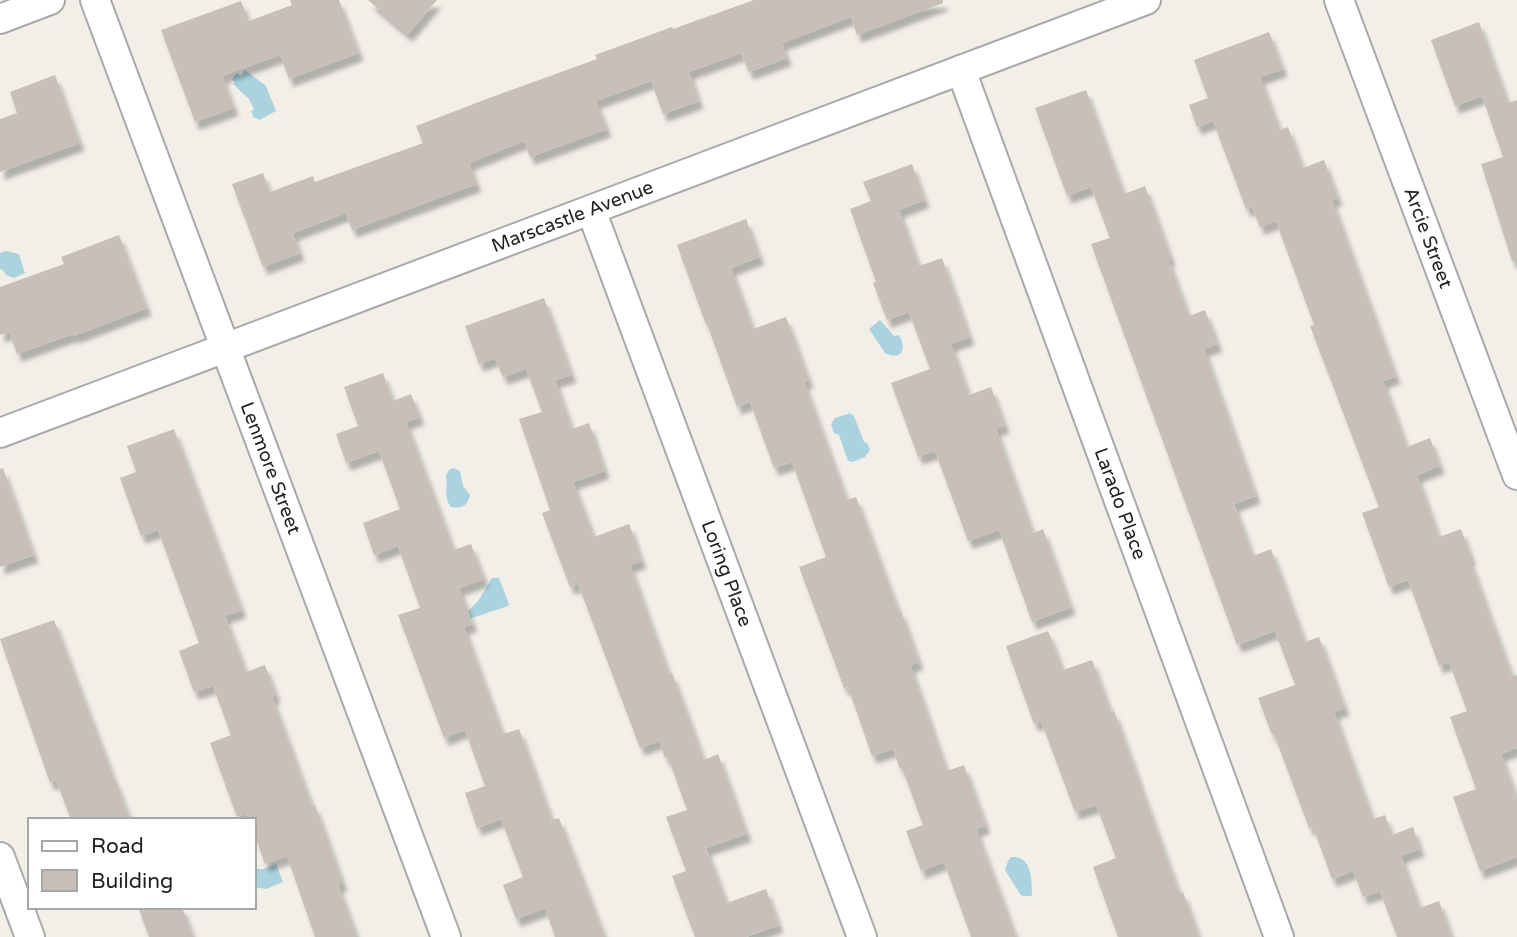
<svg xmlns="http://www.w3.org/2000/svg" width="1517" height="937" viewBox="0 0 1517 937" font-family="'Varela Round',sans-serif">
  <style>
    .water { fill: #aad3df }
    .building { fill: #c7bfb8; filter: url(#shadow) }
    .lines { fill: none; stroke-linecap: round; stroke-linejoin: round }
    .minor-casing { stroke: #a9a9a9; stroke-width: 32 }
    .minor { stroke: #fff; stroke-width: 28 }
    .labels { text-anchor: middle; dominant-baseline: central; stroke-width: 6; stroke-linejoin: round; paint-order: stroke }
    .street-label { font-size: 19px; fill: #222; stroke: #fff }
  </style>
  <defs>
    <filter id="shadow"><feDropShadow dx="4.5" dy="8" stdDeviation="2" flood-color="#0004"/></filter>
  </defs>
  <rect width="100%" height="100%" fill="#f2efe9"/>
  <!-- water -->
  <path class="water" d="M 245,70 L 266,86 L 276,111 L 259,120 L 257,118 L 254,118 L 251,111 L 254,110 L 249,99 L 233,84 L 235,82 L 232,79 L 237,73 L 241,76 Z
    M 6,251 L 19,254 L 25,273 L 14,278 L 6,275 L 3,270 L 0,269 L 0,253 Z
    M 880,320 L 894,336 L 899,335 C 907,349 902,361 885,353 L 869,329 Z
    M 850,413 L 854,416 L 864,442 L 867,443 L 870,450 L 865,457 L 852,462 L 848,461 L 839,435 L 834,433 L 831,424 L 835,418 Z
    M 454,468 L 460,471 L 463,486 L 470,495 C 468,506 461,509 451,507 C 443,497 448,487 446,475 L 450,469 Z
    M 492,578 L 499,578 L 509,604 L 508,606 L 472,618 L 470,618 L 468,611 L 478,601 Z
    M 1011,857 C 1016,857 1019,857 1023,860 C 1032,866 1032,886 1032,896 L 1023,896 L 1020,894 L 1005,870 L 1008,861 Z
    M 276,864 L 283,882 L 266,889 L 254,887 L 254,869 L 263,869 Z"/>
  <!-- building -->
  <path class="building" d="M 290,0 L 339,0 L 359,53 L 289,79 L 280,55 L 222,76 L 234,108 L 195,122 L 161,30 L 241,1 L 249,21 L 292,5 Z
    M 368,0 L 437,0 L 408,34 Z
    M 754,0 L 943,0 L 943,3 L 857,35 L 851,17 L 782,43 L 787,58 L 749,72 L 741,53 L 689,72 L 699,101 L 663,114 L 651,81 L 596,101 L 607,129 L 530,157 L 524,141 L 469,163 L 477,184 L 352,230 L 346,213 L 293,233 L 300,253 L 263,267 L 232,184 L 263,173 L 270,192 L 313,176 L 315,182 L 423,143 L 416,126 L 492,97 L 597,59 L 595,55 L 672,27 L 673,29 Z
    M 1479,22 L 1508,103 L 1517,100 L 1517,261 L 1512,261 L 1481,164 L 1503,157 L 1482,96 L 1455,106 L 1431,40 Z
    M 1269,32 L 1283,69 L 1260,77 L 1280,130 L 1288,127 L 1303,168 L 1324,160 L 1338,198 L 1332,200 L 1396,376 L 1383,381 L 1407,447 L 1430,438 L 1440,466 L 1417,475 L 1439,537 L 1461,529 L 1471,557 L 1469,558 L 1512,676 L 1517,675 L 1517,748 L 1501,754 L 1517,799 L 1517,857 L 1480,871 L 1453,797 L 1476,789 L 1450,717 L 1467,711 L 1449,662 L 1439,666 L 1408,580 L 1389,587 L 1362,513 L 1379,507 L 1310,326 L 1314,325 L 1276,221 L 1260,227 L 1252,207 L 1246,209 L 1213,121 L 1197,127 L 1189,105 L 1208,98 L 1194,60 Z
    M 55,75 L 80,143 L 0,172 L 0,119 L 17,113 L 10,92 Z
    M 1086,90 L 1124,194 L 1145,186 L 1171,258 L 1168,259 L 1189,316 L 1205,310 L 1218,344 L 1204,349 L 1256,496 L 1234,504 L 1253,556 L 1271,549 L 1305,642 L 1319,637 L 1345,708 L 1334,712 L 1373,819 L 1385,815 L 1392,835 L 1413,827 L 1420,849 L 1401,856 L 1420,908 L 1439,901 L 1452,937 L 1397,937 L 1380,891 L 1363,897 L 1353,871 L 1332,879 L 1313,827 L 1309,828 L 1274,734 L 1272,735 L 1258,698 L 1295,685 L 1275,631 L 1237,645 L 1091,244 L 1110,238 L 1091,187 L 1067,196 L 1035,108 Z
    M 912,164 L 925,200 L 899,210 L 919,266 L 942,258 L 970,337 L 951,344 L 969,395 L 991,387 L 1005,425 L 996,429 L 1033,533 L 1043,529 L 1071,607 L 1032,622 L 999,530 L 968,541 L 935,451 L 918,457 L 891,383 L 930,369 L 909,312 L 887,320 L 873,283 L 876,282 L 850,209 L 871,201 L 863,182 Z
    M 746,219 L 760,257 L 731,268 L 753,329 L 786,317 L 809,380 L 804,382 L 847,500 L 856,497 L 899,612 L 901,611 L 919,662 L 910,665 L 947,771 L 964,765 L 986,826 L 976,829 L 1016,937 L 971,937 L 944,862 L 921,871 L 906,831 L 923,825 L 902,768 L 900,769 L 893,749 L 872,756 L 848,687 L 844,688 L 799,567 L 826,557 L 792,462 L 774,468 L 750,402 L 737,407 L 707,324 L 706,325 L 677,245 Z
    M 119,235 L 147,308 L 74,336 L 73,334 L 17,354 L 9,332 L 0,335 L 0,287 L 64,264 L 61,257 Z
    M 544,298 L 572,375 L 555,380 L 572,429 L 589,423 L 605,471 L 573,482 L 594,537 L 629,524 L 642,561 L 630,565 L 669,674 L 672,673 L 704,760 L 718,754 L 747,834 L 706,848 L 727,903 L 766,889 L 779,925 L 746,937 L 695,937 L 672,876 L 686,871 L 666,817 L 687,810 L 668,757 L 665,758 L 659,741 L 640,748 L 578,584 L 570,587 L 542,513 L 550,510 L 519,419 L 542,412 L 526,369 L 503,377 L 495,358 L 479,364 L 465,326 Z
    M 383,373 L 393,401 L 411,394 L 420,417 L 406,422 L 454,550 L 471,544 L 484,579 L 459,588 L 473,624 L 464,627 L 503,734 L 519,729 L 552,820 L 559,818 L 605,937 L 555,937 L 545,908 L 516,919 L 503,885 L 523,877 L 501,819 L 477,828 L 465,793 L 485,786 L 465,730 L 444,738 L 410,647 L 398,615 L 420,608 L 398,546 L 374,555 L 363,523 L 400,509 L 379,451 L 346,463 L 336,434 L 358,426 L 344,387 Z
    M 174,429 L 242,610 L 225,616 L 246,672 L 265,665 L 276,695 L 272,697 L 312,806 L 315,805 L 343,883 L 338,885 L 357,937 L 315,937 L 287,856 L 265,864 L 254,834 L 254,820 L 249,820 L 246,814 L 237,817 L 210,743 L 231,735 L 213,686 L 194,692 L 179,651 L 199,643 L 158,530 L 141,536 L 120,478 L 136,472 L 127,446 Z
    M 3,468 L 34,555 L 0,567 L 0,469 Z
    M 54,620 L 114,779 L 115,779 L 130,820 L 71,820 L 56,780 L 50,783 L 0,639 Z
    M 1048,631 L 1063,670 L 1092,660 L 1111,712 L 1114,711 L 1179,893 L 1183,892 L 1199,937 L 1118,937 L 1093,867 L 1116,858 L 1096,805 L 1075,812 L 1041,721 L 1034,724 L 1006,646 Z
    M 138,907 L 182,907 L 193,937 L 149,937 Z"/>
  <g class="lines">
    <!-- minor casing -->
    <g class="minor-casing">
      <g id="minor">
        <path id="s1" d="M 95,0 L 446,937"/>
        <path id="s2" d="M 1339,0 L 1517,475"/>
        <path d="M 0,19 L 50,0"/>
        <path id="s3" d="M 961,70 L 1279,937"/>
        <path id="s4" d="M 591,210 L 862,937"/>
        <path id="s5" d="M 0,433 L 1146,0"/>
        <path d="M 0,857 L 30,937"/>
      </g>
    </g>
    <!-- minor -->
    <use href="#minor" class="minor"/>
  </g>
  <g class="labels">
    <!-- street labels -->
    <g class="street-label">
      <text stroke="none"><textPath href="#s5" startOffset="612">Marscastle Avenue</textPath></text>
      <text stroke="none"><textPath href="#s2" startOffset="254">Arcie Street</textPath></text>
      <text stroke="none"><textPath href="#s1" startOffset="500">Lenmore Street</textPath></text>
      <text stroke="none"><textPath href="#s3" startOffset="462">Larado Place</textPath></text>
      <text stroke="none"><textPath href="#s4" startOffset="388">Loring Place</textPath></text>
    </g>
  </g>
  <!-- legend -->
  <rect x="28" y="818" width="228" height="91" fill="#ffffff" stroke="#a7a7a7" stroke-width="2"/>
  <rect x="42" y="841" width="35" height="10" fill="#ffffff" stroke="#a7a7a7" stroke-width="2"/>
  <text x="91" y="853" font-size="21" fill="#222222">Road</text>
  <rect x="42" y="870" width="35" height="21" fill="#c7bfb8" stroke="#a7a7a7" stroke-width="2"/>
  <text x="91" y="888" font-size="21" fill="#222222">Building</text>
</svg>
